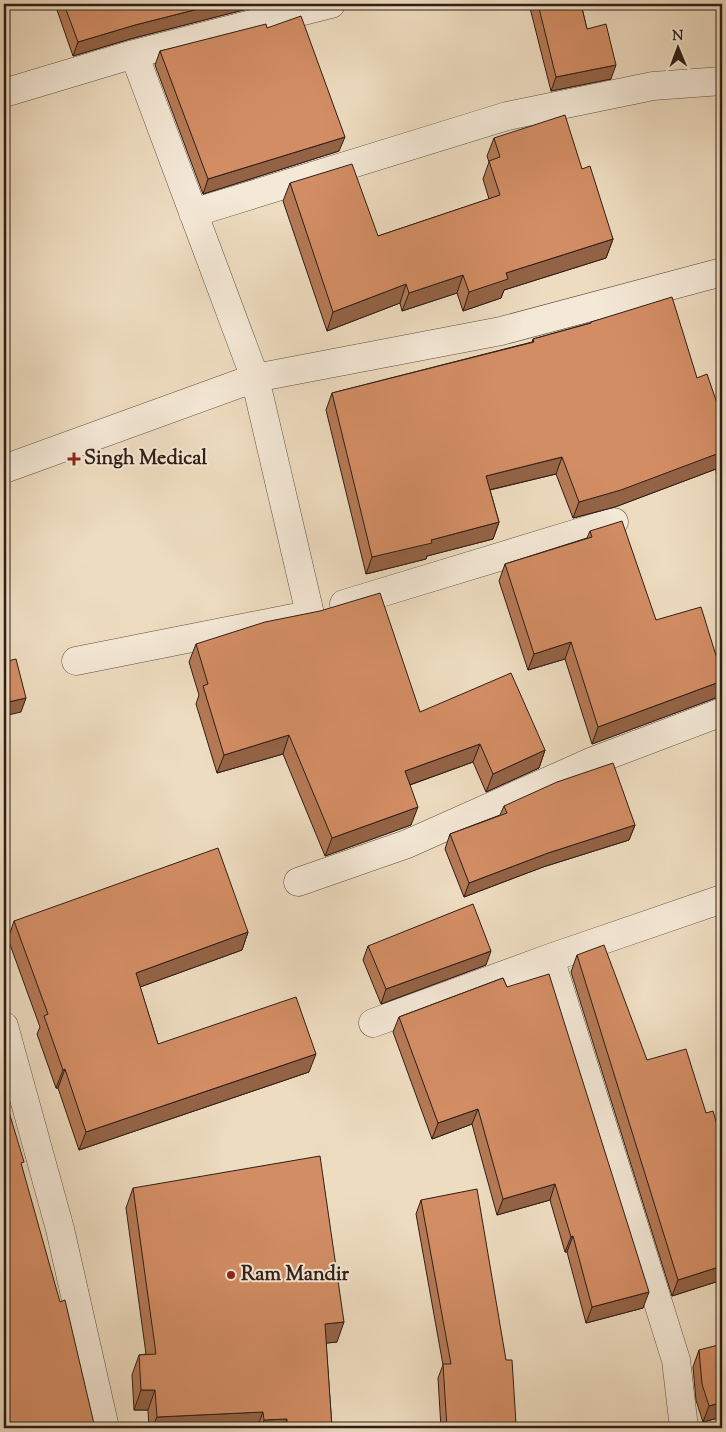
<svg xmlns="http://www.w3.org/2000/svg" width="726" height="1432" viewBox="0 0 726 1432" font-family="'Sorts Mill Goudy',serif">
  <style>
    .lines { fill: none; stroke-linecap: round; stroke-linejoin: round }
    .minor-casing { stroke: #5e4e40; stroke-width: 29 }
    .minor { stroke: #f4e8d6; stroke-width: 28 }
    .wall { fill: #b57956; stroke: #2e1e16 }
    .shaded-wall { fill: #946346; stroke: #2e1e16 }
    .building { fill: #d38d64; stroke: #2e1e16 }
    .poi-dot { fill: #8f2418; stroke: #f4e8d6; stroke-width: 2 }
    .labels { text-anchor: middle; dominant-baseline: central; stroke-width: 4; stroke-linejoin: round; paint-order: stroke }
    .poi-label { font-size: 20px; font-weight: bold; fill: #2e1e16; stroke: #f4e8d6; text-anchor: start }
  </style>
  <rect width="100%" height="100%" fill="#eedcc0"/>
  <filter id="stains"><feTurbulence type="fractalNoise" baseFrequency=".004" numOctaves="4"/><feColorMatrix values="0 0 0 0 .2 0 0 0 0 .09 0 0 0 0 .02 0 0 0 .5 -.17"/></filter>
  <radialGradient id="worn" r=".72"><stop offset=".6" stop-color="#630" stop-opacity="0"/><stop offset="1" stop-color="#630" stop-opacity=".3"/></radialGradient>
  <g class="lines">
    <!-- minor casing -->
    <g class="minor-casing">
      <path id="minor" d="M 134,54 L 255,378 L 310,614
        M 4,93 L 134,54 L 331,4
        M 193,213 L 507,116 L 653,86 L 722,81
        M 4,469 L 255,378 L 501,331 L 722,272
        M 344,604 L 614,522
        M 76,661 L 293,618
        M 298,882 L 407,844 L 593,761 L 722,712
        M 550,958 L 676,1360 L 684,1428
        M 373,1023 L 550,958 L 722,899
        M 4,1026 L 60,1229 L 105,1428"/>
    </g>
    <!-- minor -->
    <use href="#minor" class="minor"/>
  </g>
  <!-- wall -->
  <path class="wall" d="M 59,4 L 253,4 L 251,8 L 130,39 L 73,56 L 57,10 Z
    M 529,4 L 581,4 L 587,29 L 611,79 L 551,91 Z
    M 721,4 L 722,4 L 722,19 Z
    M 267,28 L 339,151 L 203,194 L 155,65 L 160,51 Z
    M 494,138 L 582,169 L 613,239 L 606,258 L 504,290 L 501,298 L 463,311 L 457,293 L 402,311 L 400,303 L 327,331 L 283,201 L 290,183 L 378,236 L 489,199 L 483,179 L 489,162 L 487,156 Z
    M 591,322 L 697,378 L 722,418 L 722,527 L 721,527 L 716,469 L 615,507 L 573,518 L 556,474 L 490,490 L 499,522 L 493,539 L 427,556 L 426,559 L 366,574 L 326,410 L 332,393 L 532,342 L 533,339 L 590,323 Z
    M 590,531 L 656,620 L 718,697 L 592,744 L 565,659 L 528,670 L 499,581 L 505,564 L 587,538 Z
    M 196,644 L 420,712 L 545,750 L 539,768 L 486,792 L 473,762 L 410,785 L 411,825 L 325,856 L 283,754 L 217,773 L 196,704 L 199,695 L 189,662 Z
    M 504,806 L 635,825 L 629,840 L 543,867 L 464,897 L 445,849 L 450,834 L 500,815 Z
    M 14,921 L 248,932 L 242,950 L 140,987 L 158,1044 L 309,1072 L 79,1150 L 58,1088 L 56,1088 L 37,1034 L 40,1027 L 8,939 Z
    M 368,946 L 486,965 L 381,1004 L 363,960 Z
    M 577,955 L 647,1060 L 706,1113 L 722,1280 L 672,1296 L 571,972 Z
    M 503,978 L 643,1308 L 586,1323 L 567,1252 L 565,1252 L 550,1200 L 497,1215 L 472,1124 L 432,1139 L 393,1032 L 399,1017 Z
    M 133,1188 L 337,1342 L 326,1343 L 332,1428 L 149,1428 L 148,1410 L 134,1410 L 132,1375 L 139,1355 L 146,1354 L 126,1208 Z
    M 421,1200 L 514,1428 L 441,1428 L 438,1378 L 443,1365 L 416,1214 Z
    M 699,1350 L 722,1417 L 703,1422 L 696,1400 L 693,1367 Z"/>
  <!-- shaded-wall -->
  <path class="shaded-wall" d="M 218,4 L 253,4 L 251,8 L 130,39 L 73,56 L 78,42 L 135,25 Z
    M 616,65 L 611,79 L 551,91 L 556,77 Z
    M 345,137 L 339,151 L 203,194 L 208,179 Z
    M 613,239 L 606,258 L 504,290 L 501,298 L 463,311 L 469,292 L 506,273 Z
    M 463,275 L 457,293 L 402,311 L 409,293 Z
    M 406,284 L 400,303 L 327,331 L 333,312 Z
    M 722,452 L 716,469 L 615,507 L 573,518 L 579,502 Z
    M 562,457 L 556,474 L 480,492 L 486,476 Z
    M 499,522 L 493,539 L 427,556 L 426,559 L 366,574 L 372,557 L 431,540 Z
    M 571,642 L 565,659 L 528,670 L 534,654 Z
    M 722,681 L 722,685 L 718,697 L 592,744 L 598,727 Z
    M 26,698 L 21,712 L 4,716 L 4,703 Z
    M 289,735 L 283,754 L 217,773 L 224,755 Z
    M 480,744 L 473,762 L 398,789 L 405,771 Z
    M 545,750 L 539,768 L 486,792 L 493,774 Z
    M 418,807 L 411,825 L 325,856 L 332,838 Z
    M 635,825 L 629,840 L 543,867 L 464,897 L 469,883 L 548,853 Z
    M 248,932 L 242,950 L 129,991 L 136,973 Z
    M 491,951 L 486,965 L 381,1004 L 386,989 Z
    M 316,1054 L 309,1072 L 79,1150 L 86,1132 Z
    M 65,1069 L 58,1088 L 56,1088 L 63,1070 Z
    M 478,1109 L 472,1124 L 432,1139 L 438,1123 Z
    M 555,1184 L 550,1200 L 497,1215 L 503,1199 Z
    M 573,1236 L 567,1252 L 565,1252 L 571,1237 Z
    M 722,1266 L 722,1280 L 672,1296 L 678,1280 Z
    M 649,1292 L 643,1308 L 586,1323 L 592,1307 Z
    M 344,1322 L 337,1342 L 318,1344 L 325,1324 Z
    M 141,1390 L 155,1390 L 148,1410 L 134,1410 Z
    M 722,1402 L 722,1417 L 703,1422 L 709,1406 Z
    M 263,1412 L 257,1428 L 152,1428 L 157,1417 Z
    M 287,1419 L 283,1428 L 261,1428 L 264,1420 Z
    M 516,1424 L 514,1428 L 453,1428 Z"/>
  <!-- building -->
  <path class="building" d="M 64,4 L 218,4 L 135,25 L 78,42 Z
    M 538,4 L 581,4 L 587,29 L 606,24 L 616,65 L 556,77 Z
    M 301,16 L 345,137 L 208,179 L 160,51 L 266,24 L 267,28 Z
    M 565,115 L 582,169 L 590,166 L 613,239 L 506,273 L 508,279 L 469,292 L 463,275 L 409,293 L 406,284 L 333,312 L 290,183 L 352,164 L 378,236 L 500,195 L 489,161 L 500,157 L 494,138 Z
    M 672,297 L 697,378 L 707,374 L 722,418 L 722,454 L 722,452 L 621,490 L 579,502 L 562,457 L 486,476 L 499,522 L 431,540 L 432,543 L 372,557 L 332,393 L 534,342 L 533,339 L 591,323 L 591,322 Z
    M 622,521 L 656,620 L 701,607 L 722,675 L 722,681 L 598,727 L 571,642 L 534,654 L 505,564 L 592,537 L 590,531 Z
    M 380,593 L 420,712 L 511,673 L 545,750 L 493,774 L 480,744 L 405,771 L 418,807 L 332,838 L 289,735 L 224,755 L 203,686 L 208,684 L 196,644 L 265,622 L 320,611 Z
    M 16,659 L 26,698 L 4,703 L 4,662 Z
    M 613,763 L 635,825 L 548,853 L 469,883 L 450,834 L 507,813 L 504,806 L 557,782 Z
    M 218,848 L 248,932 L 136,973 L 158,1044 L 296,997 L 316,1054 L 86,1132 L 65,1069 L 63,1070 L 44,1016 L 48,1014 L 14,921 Z
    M 473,904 L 491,951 L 386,989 L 368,946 Z
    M 604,945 L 647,1060 L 686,1049 L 706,1113 L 713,1111 L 722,1142 L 722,1266 L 678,1280 L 577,955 Z
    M 549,974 L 649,1292 L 592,1307 L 573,1236 L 571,1237 L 555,1184 L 503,1199 L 478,1109 L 438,1123 L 399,1017 L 503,978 L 507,987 Z
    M 4,1097 L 8,1112 L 9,1112 L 24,1162 L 21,1163 L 60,1302 L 65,1300 L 95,1428 L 4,1428 Z
    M 320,1156 L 344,1322 L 325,1324 L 332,1428 L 287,1428 L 287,1419 L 264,1420 L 263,1412 L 157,1417 L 155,1390 L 141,1390 L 139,1355 L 156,1354 L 133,1188 Z
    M 477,1189 L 506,1360 L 512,1360 L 516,1424 L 447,1428 L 443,1364 L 451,1364 L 421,1200 Z
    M 722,1344 L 722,1402 L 709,1406 L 702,1384 L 699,1350 Z"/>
  <!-- markers -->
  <g class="poi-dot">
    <path d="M71.5 451.5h5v5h5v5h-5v5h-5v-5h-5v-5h5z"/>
    <circle cx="231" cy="1275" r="5"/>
  </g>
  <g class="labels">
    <!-- poi labels -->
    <g class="poi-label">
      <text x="84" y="459">Singh Medical</text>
      <text x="241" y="1275">Ram Mandir</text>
    </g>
  </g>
  <!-- margin -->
  <rect width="726" height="1432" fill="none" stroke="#eedcc0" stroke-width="20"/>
  <rect x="5" y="5" width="716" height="1422" fill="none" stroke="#2e1e16" stroke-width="2.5"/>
  <rect x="10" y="10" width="706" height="1412" fill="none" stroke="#2e1e16"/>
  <!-- north arrow -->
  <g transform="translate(678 48) rotate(359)" stroke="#f4e8d6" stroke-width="4" paint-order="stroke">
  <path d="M0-4L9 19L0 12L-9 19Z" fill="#2e1e16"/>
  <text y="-8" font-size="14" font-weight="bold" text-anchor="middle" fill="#2e1e16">N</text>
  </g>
  <rect width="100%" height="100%" filter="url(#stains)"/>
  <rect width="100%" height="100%" fill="url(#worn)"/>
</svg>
